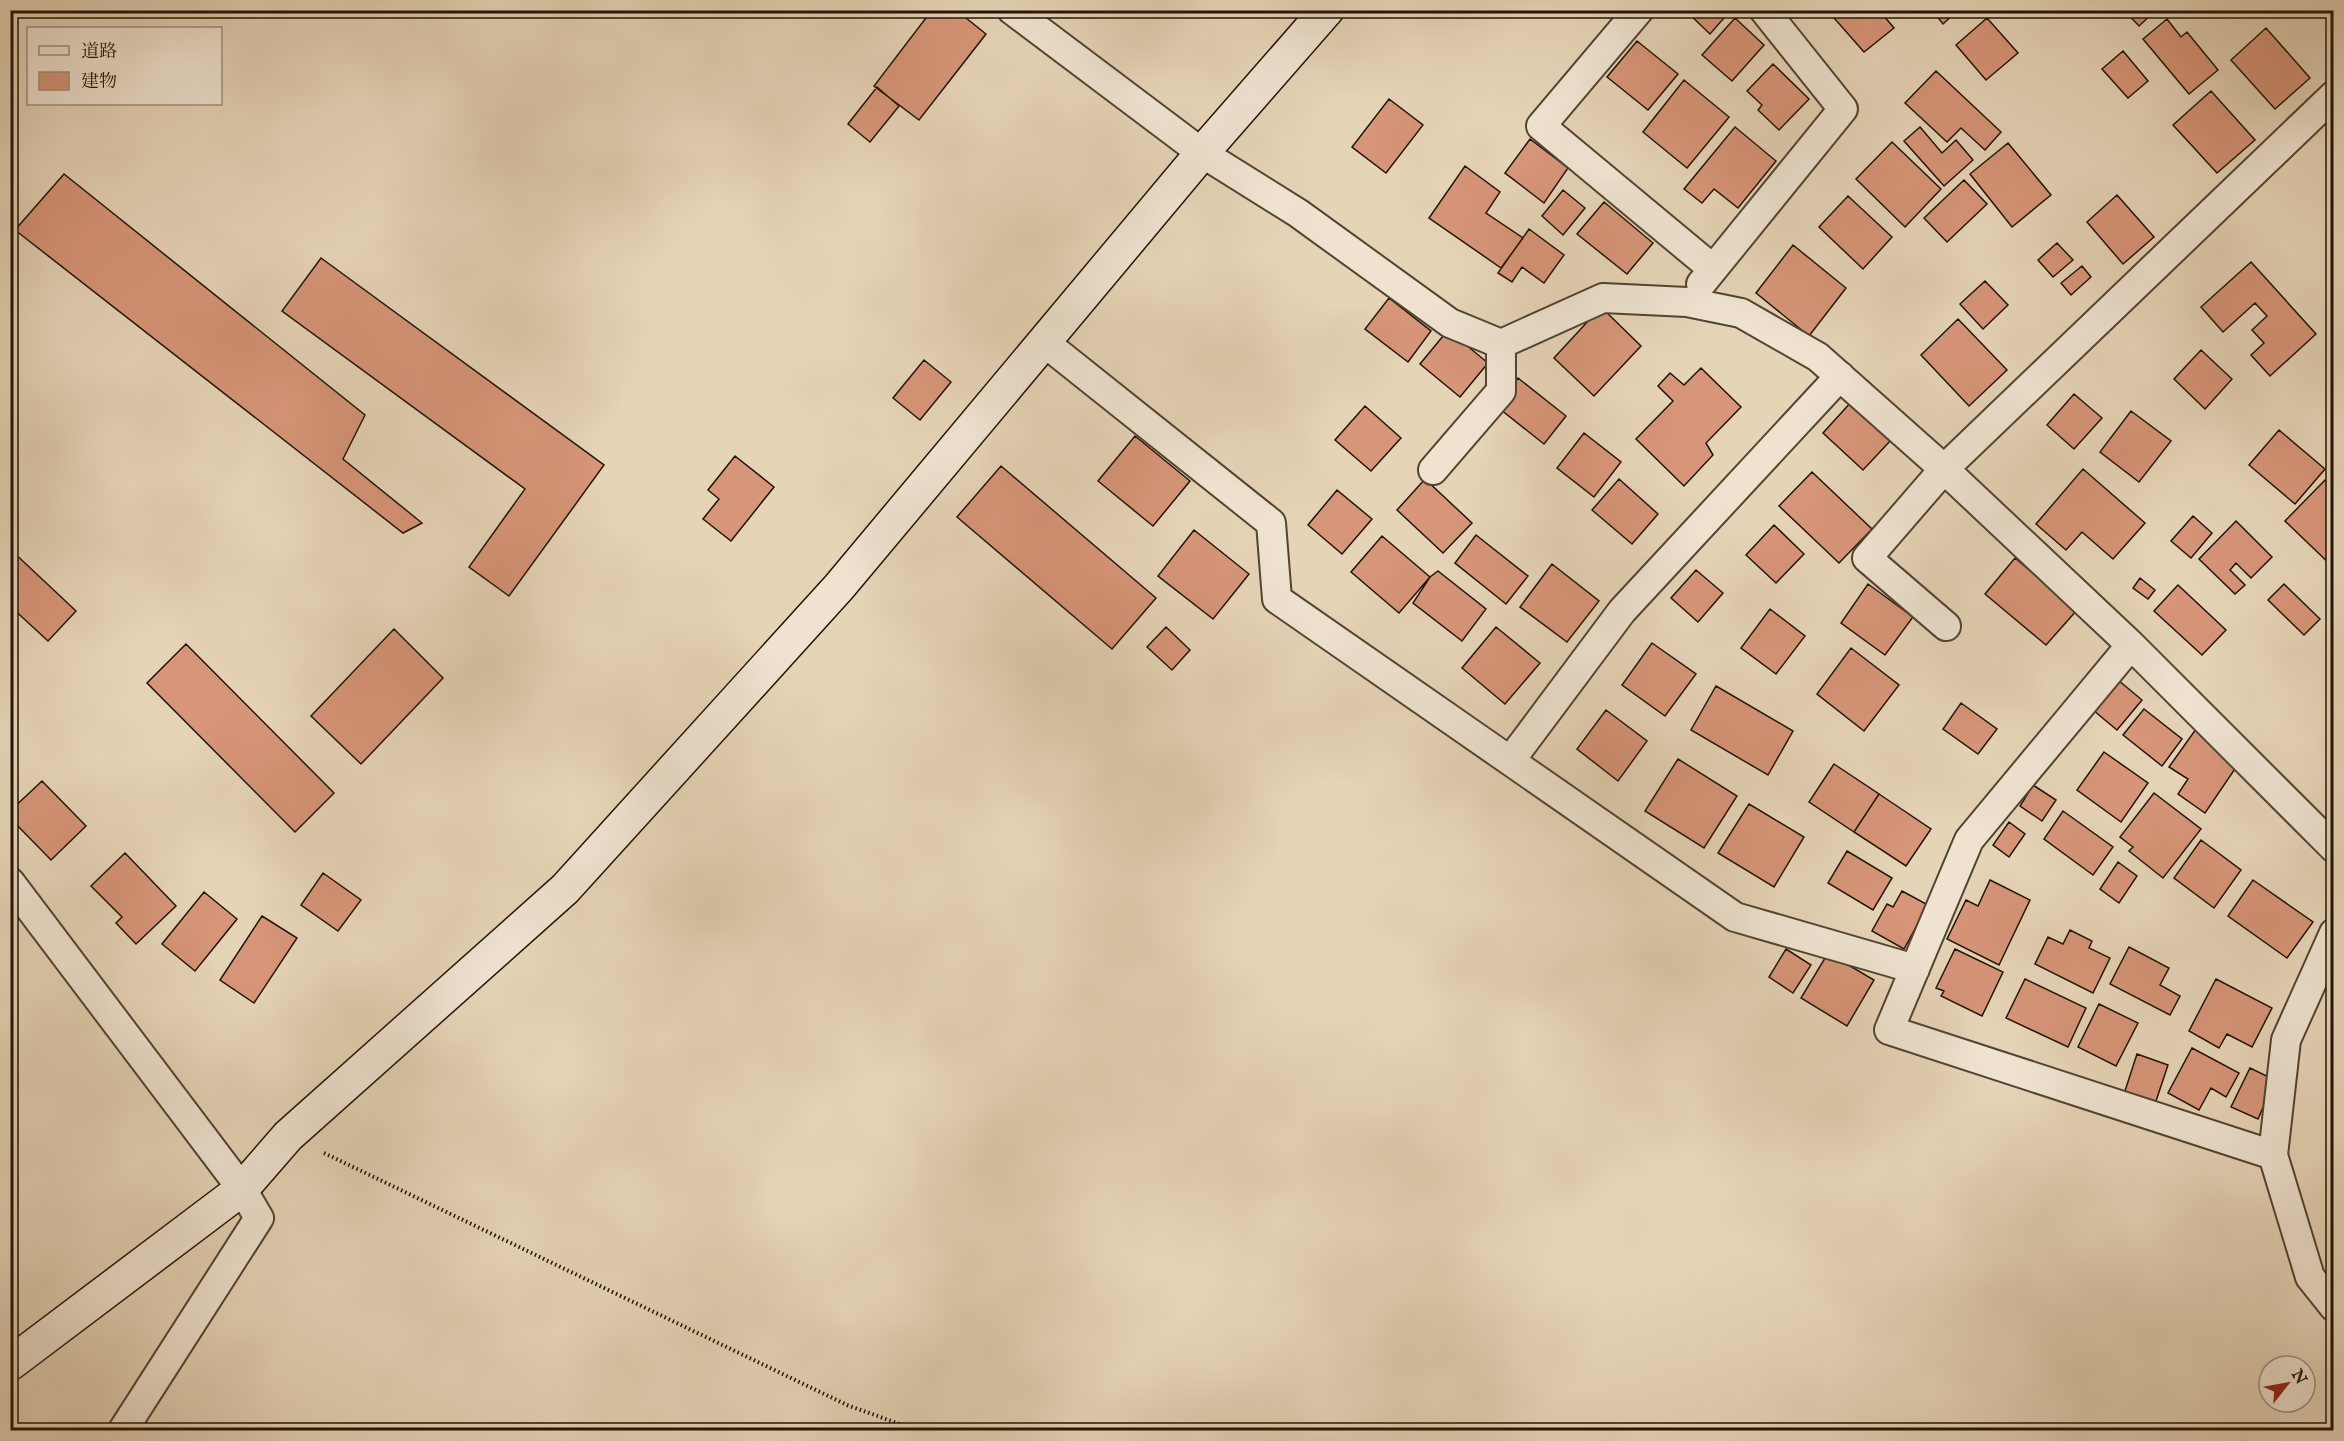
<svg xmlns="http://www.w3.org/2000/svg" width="2344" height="1441" viewBox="0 0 2344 1441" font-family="'IM FELL English','Noto Serif JP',serif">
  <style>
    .building { fill: #d79579; stroke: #211406; stroke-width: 1.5 }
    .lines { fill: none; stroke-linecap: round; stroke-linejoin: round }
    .street-casing { stroke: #524432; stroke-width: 32 }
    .secondary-casing { stroke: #211406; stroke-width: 36 }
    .path { stroke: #211406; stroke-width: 4; stroke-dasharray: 1.5 3; stroke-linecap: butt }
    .street { stroke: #efe3d0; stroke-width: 28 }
    .secondary { stroke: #efe3d0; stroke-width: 33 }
  </style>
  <rect width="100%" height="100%" fill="#e6d4b7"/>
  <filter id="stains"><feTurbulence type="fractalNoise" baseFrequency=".00333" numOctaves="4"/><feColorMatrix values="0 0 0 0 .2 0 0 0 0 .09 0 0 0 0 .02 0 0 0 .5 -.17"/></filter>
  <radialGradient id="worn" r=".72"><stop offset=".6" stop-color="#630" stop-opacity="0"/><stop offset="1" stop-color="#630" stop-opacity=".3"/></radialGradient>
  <!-- building -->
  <path class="building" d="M 932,10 L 956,10 L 986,34 L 919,120 L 874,86 Z
    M 1685,10 L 1731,10 L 1710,34 Z
    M 1827,10 L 1879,10 L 1894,28 L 1864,52 Z
    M 1932,10 L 1958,10 L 1943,24 Z
    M 2124,10 L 2156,10 L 2139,26 Z
    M 2209,10 L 2224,10 L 2216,18 Z
    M 1735,18 L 1764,45 L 1732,81 L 1702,55 Z
    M 1987,18 L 2018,53 L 1986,80 L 1956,45 Z
    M 2167,19 L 2181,37 L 2187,32 L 2218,70 L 2189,94 L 2143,39 Z
    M 2266,28 L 2310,78 L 2275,109 L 2231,60 Z
    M 1637,41 L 1678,74 L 1648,110 L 1607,77 Z
    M 2123,51 L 2148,81 L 2128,98 L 2102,69 Z
    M 1773,64 L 1809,99 L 1779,130 L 1758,110 L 1762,105 L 1747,91 Z
    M 1936,71 L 2001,132 L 1985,150 L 1961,128 L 1947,142 L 1905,103 Z
    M 1684,80 L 1729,117 L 1687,168 L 1643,132 Z
    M 877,87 L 899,106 L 870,142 L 848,124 Z
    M 2211,91 L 2255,140 L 2217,173 L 2173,125 Z
    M 1389,99 L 1423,125 L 1386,173 L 1352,147 Z
    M 1735,127 L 1776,161 L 1738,208 L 1714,189 L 1702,203 L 1684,189 Z
    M 1920,127 L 1942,153 L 1956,140 L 1973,160 L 1944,186 L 1904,141 Z
    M 1530,139 L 1568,168 L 1544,203 L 1505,173 Z
    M 1892,142 L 1941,189 L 1905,227 L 1856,179 Z
    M 2008,143 L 2051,195 L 2012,227 L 1970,174 Z
    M 1465,166 L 1500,192 L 1486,213 L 1523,238 L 1501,268 L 1429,218 Z
    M 64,174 L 365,415 L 343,459 L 422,523 L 403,533 L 15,230 Z
    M 1964,180 L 1987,204 L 1947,242 L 1924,218 Z
    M 1563,190 L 1585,208 L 1563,235 L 1542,216 Z
    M 2117,195 L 2154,237 L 2123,264 L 2087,222 Z
    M 1848,196 L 1892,237 L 1863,269 L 1819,227 Z
    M 1604,202 L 1653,243 L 1627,274 L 1577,234 Z
    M 1529,229 L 1564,255 L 1544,283 L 1522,267 L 1512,282 L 1498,273 Z
    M 2057,243 L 2073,260 L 2053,277 L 2038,260 Z
    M 1793,245 L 1846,288 L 1809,336 L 1756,293 Z
    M 321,258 L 604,465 L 509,596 L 469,567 L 525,489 L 282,311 Z
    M 2251,262 L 2316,334 L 2270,376 L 2251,355 L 2264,343 L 2252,330 L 2267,316 L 2255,303 L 2223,332 L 2201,307 Z
    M 2082,266 L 2091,277 L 2071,295 L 2061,283 Z
    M 1985,281 L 2008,305 L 1983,329 L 1960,304 Z
    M 1389,298 L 1431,331 L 1408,362 L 1365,329 Z
    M 1601,307 L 1641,346 L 1594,396 L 1554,358 Z
    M 1958,319 L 2007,370 L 1969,406 L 1921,355 Z
    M 1448,330 L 1488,363 L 1460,397 L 1420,364 Z
    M 2201,350 L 2232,379 L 2205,409 L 2174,379 Z
    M 924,360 L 951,382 L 920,420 L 893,398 Z
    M 1701,368 L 1741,407 L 1706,443 L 1713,455 L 1684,486 L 1636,439 L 1673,401 L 1658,386 L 1670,373 L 1684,385 Z
    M 1518,378 L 1566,416 L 1544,444 L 1496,406 Z
    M 2074,394 L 2102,418 L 2074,449 L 2047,425 Z
    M 1852,401 L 1892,439 L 1863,470 L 1823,433 Z
    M 1365,406 L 1401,438 L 1371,471 L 1335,440 Z
    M 2131,411 L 2171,441 L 2139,482 L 2100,452 Z
    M 2279,430 L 2325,469 L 2295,504 L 2249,465 Z
    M 1584,433 L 1621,462 L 1594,497 L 1557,468 Z
    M 1135,436 L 1190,481 L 1153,526 L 1098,481 Z
    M 735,456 L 774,487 L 731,541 L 703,519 L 719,499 L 708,490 Z
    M 1001,466 L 1156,598 L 1112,649 L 957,517 Z
    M 2083,469 L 2145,523 L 2113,559 L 2082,532 L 2066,550 L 2036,524 Z
    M 1812,472 L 1872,529 L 1839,563 L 1779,506 Z
    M 1425,479 L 1472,523 L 1443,553 L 1397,510 Z
    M 1619,479 L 1658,514 L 1632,544 L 1592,510 Z
    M 2325,480 L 2334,488 L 2334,568 L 2285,521 Z
    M 1337,490 L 1372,519 L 1342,554 L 1308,525 Z
    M 2193,516 L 2212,533 L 2191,558 L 2171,541 Z
    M 2236,521 L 2272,557 L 2251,578 L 2236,563 L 2230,570 L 2245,585 L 2235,594 L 2199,559 Z
    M 1774,525 L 1804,554 L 1776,583 L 1746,555 Z
    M 1194,530 L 1249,574 L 1213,619 L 1158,576 Z
    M 1476,535 L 1528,576 L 1506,604 L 1455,563 Z
    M 1382,536 L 1430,577 L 1399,613 L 1351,572 Z
    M 10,549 L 76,611 L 48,641 L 10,606 Z
    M 2015,558 L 2077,610 L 2046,645 L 1985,594 Z
    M 1552,564 L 1599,601 L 1567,642 L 1520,607 Z
    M 1696,570 L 1723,593 L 1698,622 L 1671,598 Z
    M 1438,571 L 1486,609 L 1462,641 L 1413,603 L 1430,577 Z
    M 2140,578 L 2155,590 L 2148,599 L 2133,588 Z
    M 1868,584 L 1913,617 L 1885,655 L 1841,623 Z
    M 2284,584 L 2320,619 L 2304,635 L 2268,600 Z
    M 2178,585 L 2226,630 L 2202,655 L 2154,611 Z
    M 1770,609 L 1805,636 L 1776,674 L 1741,648 Z
    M 1166,627 L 1190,650 L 1172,670 L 1147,647 Z
    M 1496,627 L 1540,663 L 1505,704 L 1462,668 Z
    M 394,629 L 443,678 L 361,764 L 311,716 Z
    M 1652,643 L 1696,674 L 1665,716 L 1622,685 Z
    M 186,644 L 334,793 L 295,832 L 147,683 Z
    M 1851,648 L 1899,685 L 1864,731 L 1817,694 Z
    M 2118,680 L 2142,700 L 2117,730 L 2093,710 Z
    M 1716,686 L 1793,731 L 1768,775 L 1691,730 Z
    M 1961,703 L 1997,729 L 1978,754 L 1943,729 Z
    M 2144,709 L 2182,739 L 2162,766 L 2123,735 Z
    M 1606,710 L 1647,741 L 1618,781 L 1577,749 Z
    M 2196,729 L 2241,760 L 2205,813 L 2178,794 L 2188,779 L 2169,767 Z
    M 2104,752 L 2148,783 L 2121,822 L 2077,790 Z
    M 1678,759 L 1737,796 L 1704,848 L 1645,811 Z
    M 1834,764 L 1879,794 L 1854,832 L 1809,802 Z
    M 42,781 L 86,826 L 51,860 L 10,818 L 10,811 Z
    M 2033,785 L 2056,800 L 2042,821 L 2020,806 Z
    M 2154,793 L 2201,829 L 2163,878 L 2129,851 L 2133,847 L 2120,837 Z
    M 1879,794 L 1931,829 L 1906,866 L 1854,832 Z
    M 1749,804 L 1804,837 L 1774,887 L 1718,853 Z
    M 2063,811 L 2113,847 L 2093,875 L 2044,839 Z
    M 2009,822 L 2025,834 L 2009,857 L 1993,845 Z
    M 2201,840 L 2241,870 L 2214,908 L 2174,878 Z
    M 1847,851 L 1892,878 L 1873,910 L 1828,883 Z
    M 125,853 L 176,906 L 136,944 L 116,923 L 122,917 L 91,886 Z
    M 2118,862 L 2137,876 L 2119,903 L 2100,889 Z
    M 323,873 L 361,900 L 338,931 L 301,905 Z
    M 1990,880 L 2030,900 L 1999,965 L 1947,939 L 1966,900 L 1978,906 Z
    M 2253,880 L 2313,922 L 2287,958 L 2228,916 Z
    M 1902,891 L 1928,905 L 1904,949 L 1872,931 L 1887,904 L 1893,907 Z
    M 204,892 L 237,919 L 195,971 L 162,944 Z
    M 262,916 L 297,938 L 254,1003 L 220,980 Z
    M 2070,930 L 2092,941 L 2089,948 L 2110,958 L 2093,993 L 2035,964 L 2048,937 L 2063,944 Z
    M 2129,947 L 2169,968 L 2160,985 L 2180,996 L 2170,1015 L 2110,984 Z
    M 1786,949 L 1811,965 L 1793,993 L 1769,977 Z
    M 1955,949 L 2003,972 L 1982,1016 L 1941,996 L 1944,991 L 1936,988 Z
    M 1828,953 L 1874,980 L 1847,1026 L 1801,998 Z
    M 2025,979 L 2086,1008 L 2068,1047 L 2006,1018 Z
    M 2216,979 L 2272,1008 L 2252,1047 L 2227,1034 L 2219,1048 L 2189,1031 Z
    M 2099,1004 L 2138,1023 L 2116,1066 L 2078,1047 Z
    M 2192,1048 L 2239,1073 L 2226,1097 L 2211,1088 L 2199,1110 L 2168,1093 Z
    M 2137,1054 L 2168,1065 L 2155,1104 L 2124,1094 Z
    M 2250,1068 L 2275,1080 L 2258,1119 L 2231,1107 Z"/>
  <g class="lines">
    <!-- street casing -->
    <g class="street-casing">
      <path id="street" d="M 1012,10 L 1202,153 L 1298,213 L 1450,323 L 1501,344 L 1603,298 L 1687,302 L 1741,313 L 1818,357 L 1944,469 L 2131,645 L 2334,848
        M 1639,10 L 1541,126 L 1713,269
        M 1701,284 L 1843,109 L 1764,10
        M 1044,342 L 1271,523 L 1277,599 L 1735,917 L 1915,969
        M 1433,470 L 1501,391 L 1501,344
        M 1946,626 L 1867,558 L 1944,469 L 2334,95
        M 2131,645 L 1969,840 L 1889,1030 L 2273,1155
        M 1510,761 L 1622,611 L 1840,376
        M 10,882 L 242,1189 L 259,1218 L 123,1430
        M 2334,933 L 2286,1040 L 2273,1155 L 2310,1277 L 2334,1307"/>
    </g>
    <!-- secondary casing -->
    <g class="secondary-casing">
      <path id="secondary" d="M 10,1364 L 242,1189 L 288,1136 L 565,889 L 839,587 L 1202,153 L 1327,10"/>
    </g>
    <!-- path -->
    <path class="path" d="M 324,1153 L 847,1405 L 916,1430"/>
    <!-- street -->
    <use href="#street" class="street"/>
    <!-- secondary -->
    <use href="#secondary" class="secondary"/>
  </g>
  <!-- margin -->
  <rect width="2344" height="1441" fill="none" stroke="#e6d4b7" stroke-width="36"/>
  <rect x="12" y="12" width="2320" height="1417" fill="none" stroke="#211406" stroke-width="3"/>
  <rect x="18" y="18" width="2308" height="1405" fill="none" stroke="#211406" stroke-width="1.5"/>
  <!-- legend -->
  <rect x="27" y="27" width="195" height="78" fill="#efe3d0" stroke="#9d907f" stroke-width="1.5"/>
  <rect x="39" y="46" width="30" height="9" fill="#efe3d0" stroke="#9d907f" stroke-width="1.5"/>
  <text x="81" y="57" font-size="18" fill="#211406">道路</text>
  <rect x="39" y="72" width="30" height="18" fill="#d79579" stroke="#9d907f" stroke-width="1.5"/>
  <text x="81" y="87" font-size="18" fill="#211406">建物</text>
  <!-- north arrow -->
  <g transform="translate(2287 1384) rotate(59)"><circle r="28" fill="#efe3d0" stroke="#9d907f" stroke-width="1.5"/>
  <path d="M0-4.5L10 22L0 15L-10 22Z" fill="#8f2418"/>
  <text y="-9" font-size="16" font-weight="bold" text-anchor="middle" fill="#211406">N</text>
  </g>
  <rect width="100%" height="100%" filter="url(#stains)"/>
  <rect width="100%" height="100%" fill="url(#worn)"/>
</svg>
